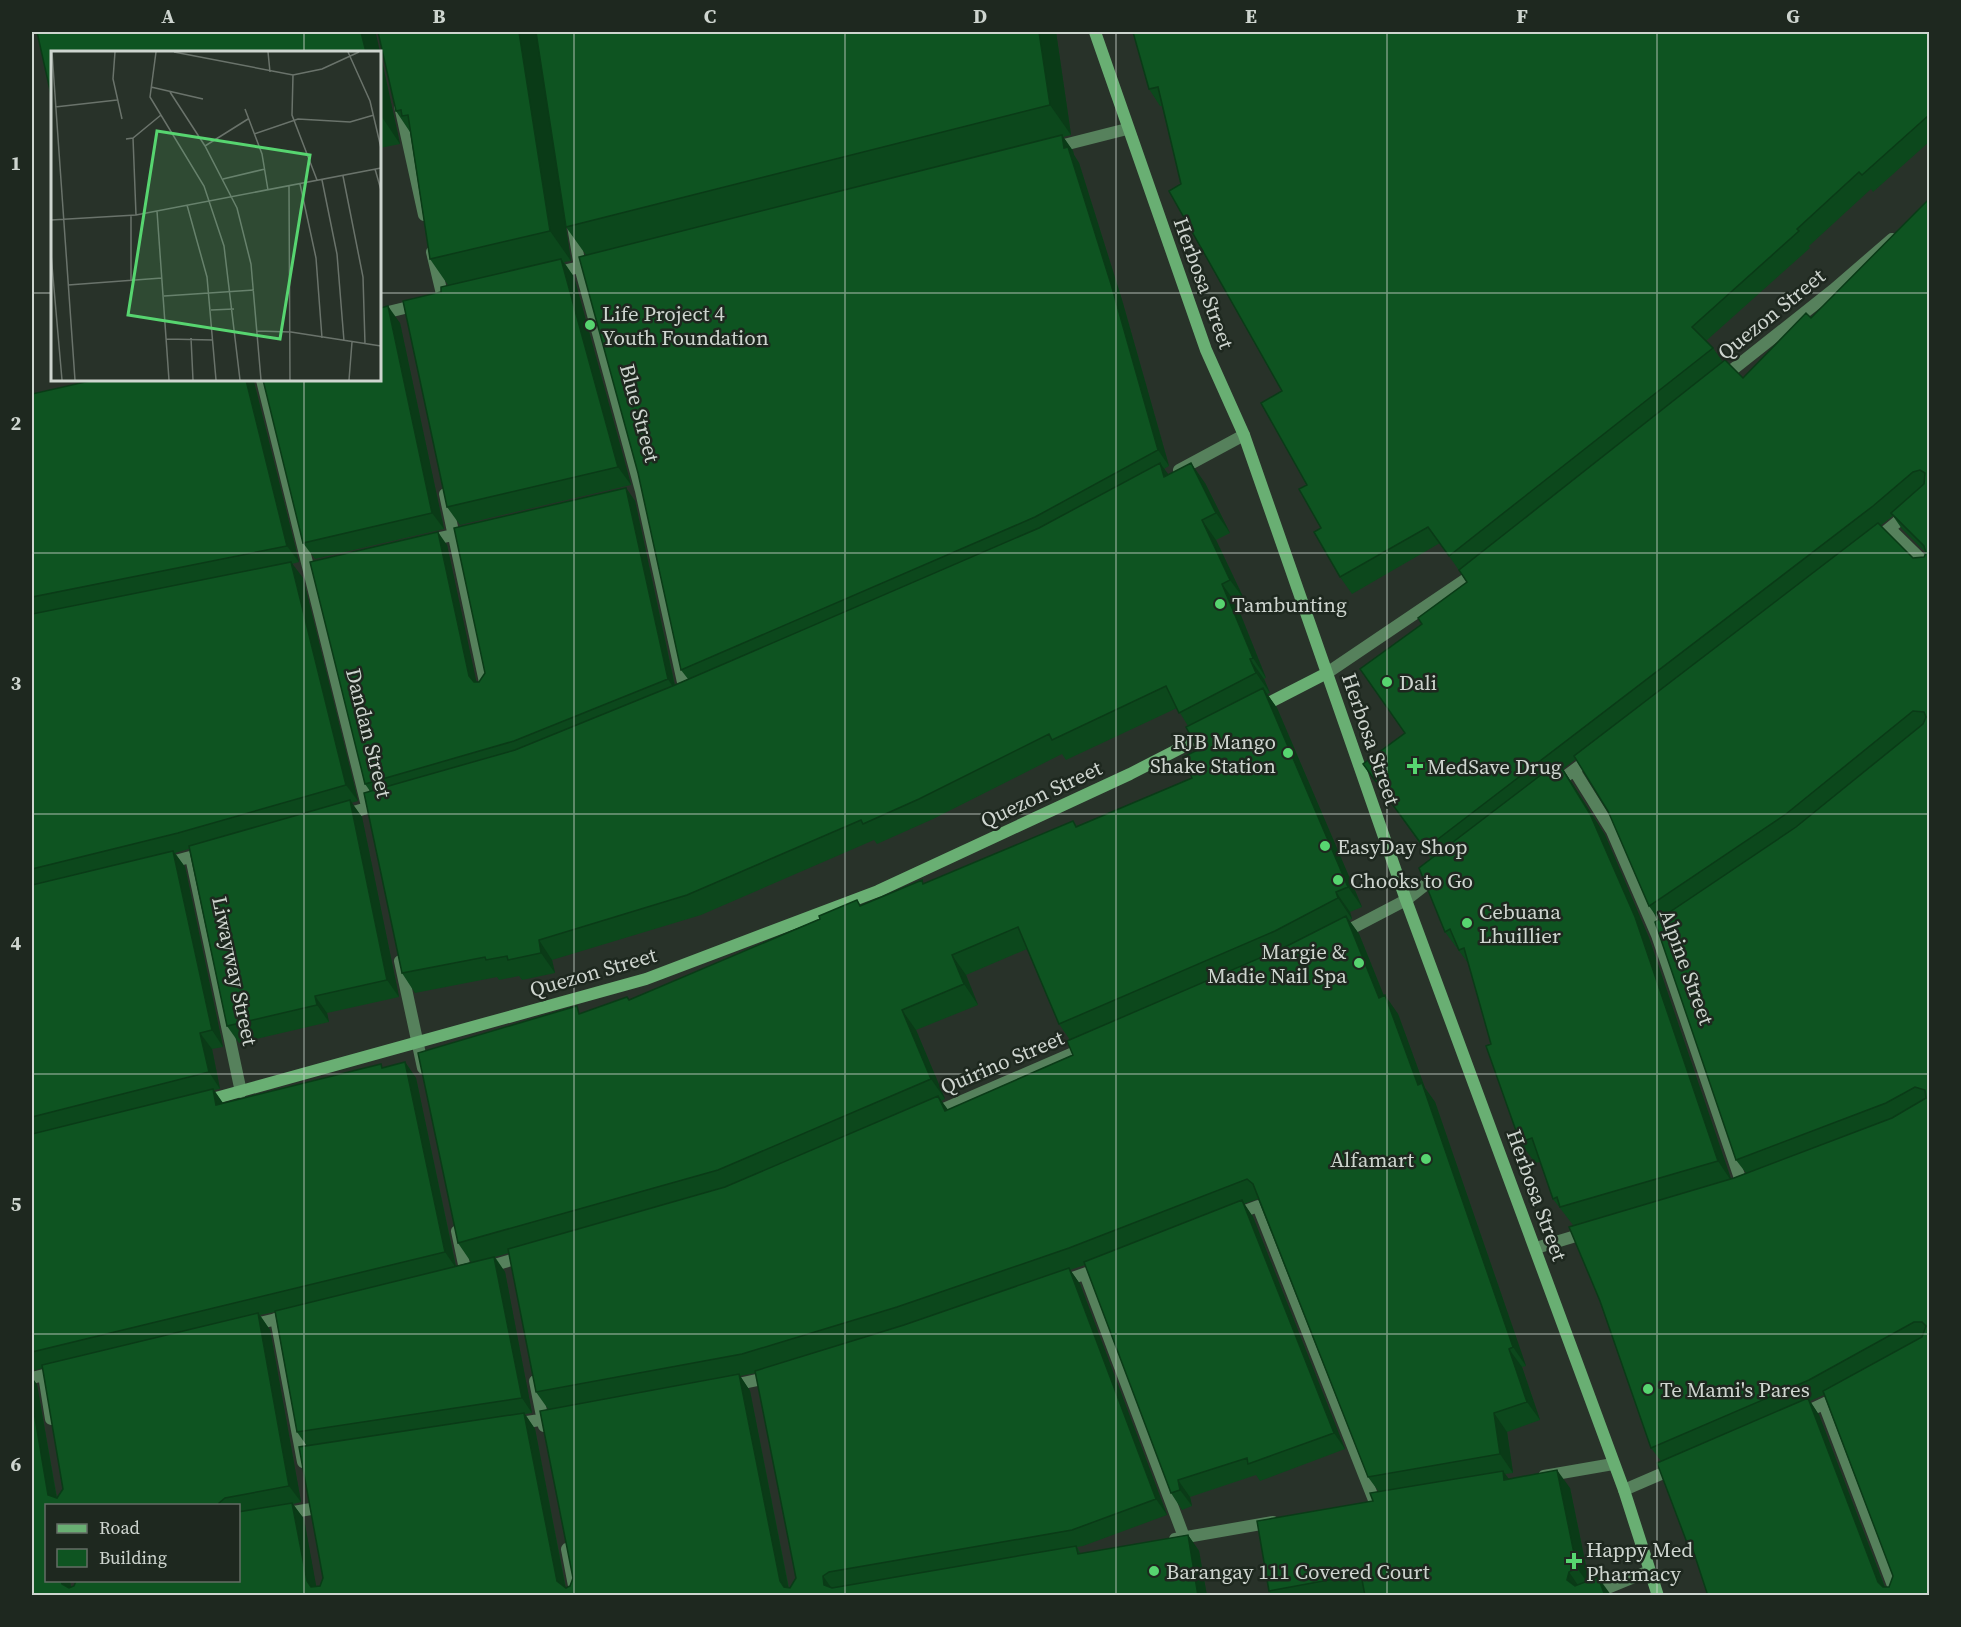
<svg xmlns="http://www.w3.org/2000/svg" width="1961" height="1627" viewBox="0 0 1961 1627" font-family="'Source Serif 4',serif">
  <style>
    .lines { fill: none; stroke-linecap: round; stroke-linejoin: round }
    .lane { stroke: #56815c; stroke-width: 12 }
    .street { stroke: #56815c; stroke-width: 12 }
    .secondary { stroke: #69af73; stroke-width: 12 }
    .wall { fill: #0c481c; fill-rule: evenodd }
    .shaded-wall { fill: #0a3b17 }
    .building { fill: #0e5421; stroke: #0a3b17; stroke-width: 1.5 }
    .grid { fill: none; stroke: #ced5cf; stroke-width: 1.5; stroke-opacity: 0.55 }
    .poi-dot { fill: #57d570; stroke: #1e281f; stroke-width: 2 }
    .labels { text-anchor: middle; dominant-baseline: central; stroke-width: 5; stroke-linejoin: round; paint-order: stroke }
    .street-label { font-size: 21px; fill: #ced5cf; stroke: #1e281f }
    .poi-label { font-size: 21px; fill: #ced5cf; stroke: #1e281f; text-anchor: start }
    .inset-road { fill: none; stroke: #6a736b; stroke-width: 1.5 }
    .view { fill: #57d570; fill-opacity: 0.15; stroke: #57d570; stroke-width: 3 }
    .inset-edge { fill: none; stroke: #ced5cf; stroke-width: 3 }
    .neatline { fill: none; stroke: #ced5cf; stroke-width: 2 }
    .grid-label { font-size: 20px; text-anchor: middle; font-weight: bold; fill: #ced5cf }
  </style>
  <rect width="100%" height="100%" fill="#283229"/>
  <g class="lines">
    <!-- lane -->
    <path class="lane" d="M 573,226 L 580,267 L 641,491 L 686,696
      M 445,494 L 486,687
      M 426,541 L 471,531
      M 1234,1215 L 1258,1206 L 1376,1505
      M 1085,1274 L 1184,1537
      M 1061,1282 L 1101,1268
      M 276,1319 L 303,1462
      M 535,1381 L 544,1426
      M 729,1386 L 771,1377
      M 1824,1404 L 1897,1596
      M 1802,1414 L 1840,1396
      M 514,1424 L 559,1417
      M 1624,1490 L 1675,1468
      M 282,1514 L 311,1509
      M 567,1549 L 576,1596"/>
    <!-- street -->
    <path class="street" d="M 400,106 L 424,215
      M 1052,148 L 1127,129
      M 432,252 L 443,298
      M 555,273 L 596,263
      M 380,314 L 421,304
      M 1722,378 L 1833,290 L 1892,239
      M 262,380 L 367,806
      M 1179,470 L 1244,435
      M 1890,529 L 1930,568
      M 1874,541 L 1930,495
      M 1327,673 L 1478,571
      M 1574,770 L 1612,831 L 1657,935 L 1743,1187
      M 1554,785 L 1593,756
      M 343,815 L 381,804
      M 191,857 L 241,1092
      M 164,864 L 205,853
      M 1341,934 L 1406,900 L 1438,875
      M 400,961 L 423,1068
      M 932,1114 L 1087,1047
      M 457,1231 L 466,1274
      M 1536,1248 L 1589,1232
      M 484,1268 L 525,1256
      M 248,1326 L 293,1315
      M 44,1375 L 51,1419
      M 32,1378 L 59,1371
      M 1544,1476 L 1613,1464
      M 1175,1539 L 1273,1522
      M 1588,1596 L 1649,1571"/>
    <!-- secondary -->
    <path class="secondary" d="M 1095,32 L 1206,350 L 1244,435 L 1406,900 L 1624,1490 L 1658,1596
      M 1259,708 L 1327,673
      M 205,1101 L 646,979 L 878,891 L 1130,774 L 1206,735"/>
  </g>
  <!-- wall -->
  <path class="wall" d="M 378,32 L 1056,32 L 1071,135 L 1063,137 L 1073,151 L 1074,155 L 1079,163 L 1122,300 L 1169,466 L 1164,469 L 1168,475 L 1205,483 L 1230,533 L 1216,540 L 1244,599 L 1236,603 L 1266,678 L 1264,679 L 1270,693 L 1267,694 L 1277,708 L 1362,907 L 1350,912 L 1352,919 L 1349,920 L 1359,934 L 1384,996 L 1398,1014 L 1425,1088 L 1435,1102 L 1526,1366 L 1522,1367 L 1540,1420 L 1507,1432 L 1513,1473 L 1505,1474 L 1509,1479 L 1570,1488 L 1589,1580 L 1611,1596 L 1364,1594 L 1357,1596 L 1272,1596 L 1269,1591 L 1373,1501 L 1379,1492 L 1368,1477 L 1258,1199 L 1244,1204 L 1253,1217 L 1345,1449 L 1260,1481 L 1256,1475 L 1190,1497 L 1192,1506 L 1182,1510 L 1171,1493 L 1085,1265 L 1070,1270 L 1080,1284 L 1167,1515 L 1083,1546 L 1077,1547 L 1081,1554 L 1188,1535 L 1199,1551 L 1207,1596 L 32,1596 L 32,1377 L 37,1385 L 57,1497 L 63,1489 L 43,1368 L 32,1371 L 32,394 L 94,380 L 255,380 L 254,382 L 299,562 L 292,564 L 303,578 L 358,801 L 351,803 L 362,817 L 399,997 L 327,1013 L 329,1022 L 239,1043 L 227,1026 L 189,849 L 175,853 L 185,867 L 223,1047 L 212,1049 L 220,1089 L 214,1090 L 223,1103 L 383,1068 L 405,1062 L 416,1078 L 456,1266 L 471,1262 L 458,1243 L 581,1013 L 629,1000 L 820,919 L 857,900 L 861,906 L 924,884 L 1073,821 L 1077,826 L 1192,778 L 1198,750 L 1188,726 L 1177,708 L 1066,760 L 1062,754 L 933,819 L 877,844 L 874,840 L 701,915 L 552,960 L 555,973 L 522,980 L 519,976 L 499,980 L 497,977 L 415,993 L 402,973 L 370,791 L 365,784 L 447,545 L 476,682 L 479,682 L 626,488 L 635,501 L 675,685 L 688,679 L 681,670 L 638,473 L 586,255 L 566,227 L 536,33 L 571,261 L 564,262 L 574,277 L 631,485 L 460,525 L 447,507 L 441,292 L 448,285 L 430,259 L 410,132 L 396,111 ZM 1027,949 L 1059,1024 L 1070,1040 L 1073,1055 L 948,1110 L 941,1101 L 945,1099 L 916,1030 L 978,1005 L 966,975 ZM 509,1253 L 536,1392 L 548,1409 L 573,1578 L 570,1586 L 566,1588 L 535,1429 L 525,1414 L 532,1413 L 505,1272 L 495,1257 ZM 275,1312 L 297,1432 L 307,1446 L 323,1578 L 320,1586 L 316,1587 L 304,1519 L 293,1504 L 301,1502 L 270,1330 L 260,1315 ZM 756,1373 L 796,1578 L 790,1588 L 789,1588 L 750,1391 L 740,1376 ZM 46,1506 L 238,1506 L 238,1581 L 74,1586 L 71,1587 L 70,1581 L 46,1581 Z
    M 1133,32 L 1929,32 L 1929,142 L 1873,192 L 1871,189 L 1809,246 L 1810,248 L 1706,341 L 1713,348 L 1723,362 L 1743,378 L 1811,318 L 1929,199 L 1929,1596 L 1695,1556 L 1689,1548 L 1661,1461 L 1651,1448 L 1573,1225 L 1553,1199 L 1540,1162 L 1535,1163 L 1520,1142 L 1491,1044 L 1468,963 L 1445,932 L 1431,859 L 1363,764 L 1405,733 L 1422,624 L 1467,582 L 1440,543 L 1352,594 L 1340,577 L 1321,528 L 1307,485 L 1282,391 L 1181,184 L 1162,106 L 1160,106 L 1149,89 ZM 1893,516 L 1902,529 L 1926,553 L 1924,557 L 1913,558 L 1880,526 ZM 1576,759 L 1608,811 L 1649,906 L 1658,919 L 1736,1160 L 1746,1173 L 1731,1179 L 1649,938 L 1605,835 L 1563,769 ZM 1824,1395 L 1893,1576 L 1889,1587 L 1885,1587 L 1819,1415 L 1810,1401 Z
    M 376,34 L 400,144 L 380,148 L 380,52 Z
    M 400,323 L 444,529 L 315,559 L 303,543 Z"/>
  <!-- shaded-wall -->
  <path class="shaded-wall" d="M 361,32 L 377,32 L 376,34 L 400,144 L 380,114 L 380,52 L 366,52 Z
    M 519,32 L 537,32 L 536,33 L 571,261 L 550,231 Z
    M 1039,32 L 1056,32 L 1071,135 L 1050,105 Z
    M 1062,135 L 1073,151 L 1074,155 L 1079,163 L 1122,300 L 1169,466 L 1158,450 L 1064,148 Z
    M 561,259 L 574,277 L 631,485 L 618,467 Z
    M 388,306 L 400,323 L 444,529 L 432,513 Z
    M 246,380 L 255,380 L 254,382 L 299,562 L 287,546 Z
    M 1160,463 L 1174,482 L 1164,477 Z
    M 1191,463 L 1205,483 L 1230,533 L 1216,513 Z
    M 626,488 L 635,501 L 676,692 L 668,679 Z
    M 1202,520 L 1216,540 L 1244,599 L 1230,580 Z
    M 438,532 L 447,545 L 478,689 L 469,676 Z
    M 291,562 L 303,578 L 358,801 L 346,785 Z
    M 1222,584 L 1236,603 L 1266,678 L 1253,658 Z
    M 1250,659 L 1264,679 L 1270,693 L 1256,673 Z
    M 1263,688 L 1277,708 L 1362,907 L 1348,887 Z
    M 1558,762 L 1572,783 L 1605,835 L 1649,938 L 1732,1182 L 1718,1161 Z
    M 350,800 L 362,817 L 399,997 L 387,980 Z
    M 173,851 L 185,867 L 223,1047 L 212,1030 Z
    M 1336,892 L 1350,912 L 1352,919 L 1338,898 Z
    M 1346,916 L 1359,934 L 1392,1016 L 1379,998 Z
    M 539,940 L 552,960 L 555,973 L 541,953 Z
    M 952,955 L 966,975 L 978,1005 L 964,984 Z
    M 1385,995 L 1398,1014 L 1425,1088 L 1435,1102 L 1526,1366 L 1513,1347 Z
    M 315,996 L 327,1013 L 329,1022 L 317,1005 Z
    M 902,1010 L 916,1030 L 945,1099 L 931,1079 Z
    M 200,1033 L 212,1049 L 220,1089 L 209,1072 Z
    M 405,1062 L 416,1078 L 456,1268 L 445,1252 Z
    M 213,1089 L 224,1105 L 216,1105 Z
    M 938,1096 L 951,1114 L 945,1111 Z
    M 1242,1200 L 1253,1217 L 1345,1449 L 1334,1433 Z
    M 494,1257 L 505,1272 L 532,1413 L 522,1398 Z
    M 1069,1268 L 1080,1284 L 1167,1515 L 1156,1499 Z
    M 258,1313 L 270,1330 L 301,1502 L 289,1486 Z
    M 1509,1349 L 1522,1367 L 1540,1420 L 1527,1402 Z
    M 739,1374 L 750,1391 L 790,1596 L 780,1581 Z
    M 32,1377 L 37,1385 L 58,1506 L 48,1495 L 32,1400 Z
    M 1808,1398 L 1819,1415 L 1888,1596 L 1878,1582 Z
    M 524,1413 L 535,1429 L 567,1596 L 557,1581 Z
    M 1494,1413 L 1507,1432 L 1513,1473 L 1500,1454 Z
    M 1557,1470 L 1570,1488 L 1590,1586 L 1577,1568 Z
    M 1503,1471 L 1516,1489 L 1504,1480 Z
    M 1178,1480 L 1190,1497 L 1192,1506 L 1180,1490 Z
    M 292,1503 L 304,1519 L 318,1596 L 307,1581 Z
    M 1188,1535 L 1199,1551 L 1207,1596 L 1198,1596 Z
    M 1569,1572 L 1582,1591 L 1567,1580 Z
    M 823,1576 L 835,1593 L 824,1585 Z
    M 1598,1577 L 1611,1595 L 1611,1596 L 1605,1596 Z
    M 61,1581 L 70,1581 L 72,1596 L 62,1584 Z"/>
  <!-- building -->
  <path class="building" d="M 37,32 L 361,32 L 366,52 L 52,52 L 52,99 Z
    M 378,32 L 519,32 L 550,231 L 430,259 L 408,115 L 402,116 L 401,110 L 396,111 Z
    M 536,32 L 1039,32 L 1050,105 L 566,227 Z
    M 1133,32 L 1929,32 L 1929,115 L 1862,175 L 1859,172 L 1797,229 L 1799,231 L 1692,327 L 1713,348 L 1449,556 L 1428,527 L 1340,577 L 1314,532 L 1321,528 L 1299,489 L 1307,485 L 1261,403 L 1282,391 L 1169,191 L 1181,184 L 1158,87 L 1149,89 Z
    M 1062,135 L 1064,148 L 1068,147 L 1111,284 L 1158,450 L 1035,517 L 681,670 L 638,473 L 579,257 Z
    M 1929,199 L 1929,1596 L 1708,1596 L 1692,1547 L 1689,1548 L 1657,1463 L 1808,1398 L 1878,1582 L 1883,1587 L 1889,1587 L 1893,1576 L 1823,1391 L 1922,1337 L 1926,1326 L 1922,1322 L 1914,1322 L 1809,1380 L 1651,1448 L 1600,1301 L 1569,1227 L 1734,1178 L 1892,1118 L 1926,1098 L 1925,1090 L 1915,1087 L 1886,1103 L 1736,1160 L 1655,922 L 1796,827 L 1923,724 L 1926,717 L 1924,712 L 1913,711 L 1786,814 L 1649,906 L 1608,811 L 1574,756 L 1878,523 L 1913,558 L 1924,557 L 1926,553 L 1924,546 L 1891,513 L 1924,484 L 1925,473 L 1920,470 L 1913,472 L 1873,506 L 1425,849 L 1363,764 L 1405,733 L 1360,669 L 1422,624 L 1418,618 L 1467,582 L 1459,570 L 1725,360 L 1743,378 L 1806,313 L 1811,318 Z
    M 561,259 L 618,467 L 447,507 L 403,301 L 441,292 L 441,287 Z
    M 388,306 L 432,513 L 303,543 L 263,380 L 380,380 L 380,308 Z
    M 94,380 L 246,380 L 287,546 L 32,597 L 32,394 Z
    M 1160,463 L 1164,477 L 1191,463 L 1216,513 L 1202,520 L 1230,580 L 1222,584 L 1253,658 L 1250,659 L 1256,673 L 1179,713 L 1166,686 L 1052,740 L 1049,734 L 919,799 L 863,824 L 861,820 L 687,895 L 539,940 L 541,953 L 508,960 L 507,956 L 486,960 L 485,957 L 402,973 L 364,793 L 515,750 L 675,685 L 1039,528 Z
    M 626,488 L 668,679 L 514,741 L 365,784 L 310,562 L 438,532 L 469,676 L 474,682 L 479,682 L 485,673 L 454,528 Z
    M 291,562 L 346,785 L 178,833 L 32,869 L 32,614 Z
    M 1263,688 L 1348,887 L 1336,892 L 1338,898 L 1275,931 L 1059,1024 L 1018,927 L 952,955 L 964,984 L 902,1010 L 931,1079 L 718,1170 L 458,1243 L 418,1053 L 577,1006 L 579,1014 L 627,997 L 629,1000 L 820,919 L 819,916 L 857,900 L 860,906 L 922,880 L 923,884 L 1073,821 L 1076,827 L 1192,778 L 1183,757 L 1198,750 L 1186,727 Z
    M 1558,762 L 1590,814 L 1635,917 L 1718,1161 L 1560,1207 L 1557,1197 L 1553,1199 L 1532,1138 L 1520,1142 L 1486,1046 L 1491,1044 L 1464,948 L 1459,950 L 1450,929 L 1445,932 L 1419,868 Z
    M 350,800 L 387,980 L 315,996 L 317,1005 L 227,1026 L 189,846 Z
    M 173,851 L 212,1030 L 200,1033 L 209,1072 L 32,1117 L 32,885 Z
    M 1346,916 L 1379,998 L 1385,995 L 1418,1085 L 1422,1083 L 1513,1347 L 1509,1349 L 1527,1402 L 1494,1413 L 1500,1454 L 1368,1477 L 1253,1184 L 1247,1179 L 1069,1248 L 897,1307 L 742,1354 L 536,1392 L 508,1249 L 725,1187 L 938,1096 L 945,1111 L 1073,1055 L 1067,1041 L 1283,948 Z
    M 405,1062 L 445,1252 L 32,1352 L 32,1134 L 213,1089 L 216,1105 L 381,1064 L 382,1068 Z
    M 1242,1200 L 1334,1433 L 1248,1464 L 1247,1458 L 1178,1480 L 1180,1490 L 1171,1493 L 1084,1262 Z
    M 494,1257 L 522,1398 L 297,1432 L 275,1311 Z
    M 1069,1268 L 1156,1499 L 1072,1530 L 829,1572 L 823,1576 L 824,1585 L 832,1588 L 1076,1546 L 1078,1554 L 1188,1535 L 1198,1596 L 32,1596 L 32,1400 L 48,1495 L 57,1498 L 63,1489 L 42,1365 L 258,1313 L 289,1486 L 225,1498 L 219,1503 L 219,1506 L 46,1506 L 46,1581 L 61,1581 L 62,1584 L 69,1588 L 74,1586 L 76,1581 L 238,1581 L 238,1512 L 292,1503 L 307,1581 L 311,1587 L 320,1586 L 323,1578 L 299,1447 L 524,1413 L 557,1581 L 566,1588 L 570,1586 L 573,1578 L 540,1411 L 739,1374 L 780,1581 L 784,1587 L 790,1588 L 796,1578 L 755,1371 L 904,1325 Z
    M 1557,1470 L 1577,1568 L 1569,1572 L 1567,1580 L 1575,1586 L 1598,1577 L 1605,1596 L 1365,1596 L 1361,1574 L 1269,1591 L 1257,1521 L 1373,1501 L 1370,1493 L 1503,1471 L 1504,1480 Z"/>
  <!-- grid -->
  <path class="grid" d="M 304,32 L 304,52M 574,32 L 574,1596M 845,32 L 845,1596M 1116,32 L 1116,1596M 1387,32 L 1387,1596M 1657,32 L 1657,1596M 32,293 L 52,293M 380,293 L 1930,293M 304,380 L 304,1596M 32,553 L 1930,553M 32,814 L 1930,814M 32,1074 L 1930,1074M 32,1334 L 1930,1334"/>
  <!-- markers -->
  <g class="poi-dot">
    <circle cx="590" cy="325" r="6"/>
    <circle cx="1220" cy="604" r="6"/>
    <circle cx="1387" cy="682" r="6"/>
    <circle cx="1288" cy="753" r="6"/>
    <path d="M1412 757h6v6h6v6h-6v6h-6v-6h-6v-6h6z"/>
    <circle cx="1325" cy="846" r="6"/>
    <circle cx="1338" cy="880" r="6"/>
    <circle cx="1467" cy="923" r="6"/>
    <circle cx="1359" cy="963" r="6"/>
    <circle cx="1426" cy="1159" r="6"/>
    <circle cx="1648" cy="1389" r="6"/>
    <path d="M1571 1552h6v6h6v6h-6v6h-6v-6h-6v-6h6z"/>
    <circle cx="1154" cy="1571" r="6"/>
  </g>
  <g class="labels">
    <!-- street labels -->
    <g class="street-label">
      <text transform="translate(1204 283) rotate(70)">Herbosa Street</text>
      <text transform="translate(1771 314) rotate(-39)">Quezon Street</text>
      <text transform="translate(640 413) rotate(75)">Blue Street</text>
      <text transform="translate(369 733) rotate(76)">Dandan Street</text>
      <text transform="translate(1371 739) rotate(71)">Herbosa Street</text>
      <text transform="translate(1041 794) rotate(-25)">Quezon Street</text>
      <text transform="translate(1687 967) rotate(70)">Alpine Street</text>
      <text transform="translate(235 971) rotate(78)">Liwayway Street</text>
      <text transform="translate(593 972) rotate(-16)">Quezon Street</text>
      <text transform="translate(1002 1062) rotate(-23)">Quirino Street</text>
      <text transform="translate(1537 1195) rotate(70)">Herbosa Street</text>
    </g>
    <!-- poi labels -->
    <g class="poi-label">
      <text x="602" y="313">Life Project 4<tspan x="602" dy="24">Youth Foundation</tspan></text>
      <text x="1232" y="604">Tambunting</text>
      <text x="1399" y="682">Dali</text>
      <text x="1276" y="741" text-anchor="end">RJB Mango<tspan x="1276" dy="24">Shake Station</tspan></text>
      <text x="1427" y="766">MedSave Drug</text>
      <text x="1337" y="846">EasyDay Shop</text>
      <text x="1350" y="880">Chooks to Go</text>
      <text x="1479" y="911">Cebuana<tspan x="1479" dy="24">Lhuillier</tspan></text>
      <text x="1347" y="951" text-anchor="end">Margie &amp;<tspan x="1347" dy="24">Madie Nail Spa</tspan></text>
      <text x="1414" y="1159" text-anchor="end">Alfamart</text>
      <text x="1660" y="1389">Te Mami's Pares</text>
      <text x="1586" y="1549">Happy Med<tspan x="1586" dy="24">Pharmacy</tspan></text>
      <text x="1166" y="1571">Barangay 111 Covered Court</text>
    </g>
  </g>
  <!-- overview -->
  <g transform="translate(51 51)">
    <rect width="330" height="330" fill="#283229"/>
    <path class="inset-road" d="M 1,1 L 24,329M 64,1 L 62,28 L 71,68M 105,1 L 99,46 L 153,135 L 173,195 L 189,329M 123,1 L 242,24 L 271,18 L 308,1M 217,1 L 219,21M 297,1 L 319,50 L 330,97M 242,24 L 241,64 L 266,129M 100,36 L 152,48M 119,41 L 154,95 L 186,157 L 200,213 L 210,329M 4,56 L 66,49M 194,58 L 211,103 L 217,139M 203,83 L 247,68 L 299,71 L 323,64M 82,87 L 85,164M 75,88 L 82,87 L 110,64M 154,95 L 197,68M 324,118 L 330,139M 292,125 L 312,226 L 314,293M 172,128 L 214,118M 271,129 L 286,203 L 293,290M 249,133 L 265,207 L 271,287M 238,135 L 239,329M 136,154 L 156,226 L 165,329M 106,160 L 118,329M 0,169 L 85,164 L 330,117M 0,203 L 11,329M 80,229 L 80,164M 17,234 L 111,227M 113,245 L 203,239M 160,259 L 183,258M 206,280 L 240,281 L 330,295M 140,287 L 142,329M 115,288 L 162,289M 298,329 L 301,291"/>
    <path class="view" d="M 106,80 L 259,104 L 229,288 L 77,264 Z"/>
    <rect width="330" height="330" class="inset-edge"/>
  </g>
  <!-- border -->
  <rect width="1961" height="1627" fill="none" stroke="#1e281f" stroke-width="66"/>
  <!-- legend -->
  <rect x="45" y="1504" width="195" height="78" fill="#1e281f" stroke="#646d65" stroke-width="1.5"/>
  <rect x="57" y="1524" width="30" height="9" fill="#69af73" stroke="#646d65" stroke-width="1.5"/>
  <text x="99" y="1534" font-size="18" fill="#ced5cf">Road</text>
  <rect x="57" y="1549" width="30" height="18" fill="#0e5421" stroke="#646d65" stroke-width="1.5"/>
  <text x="99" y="1564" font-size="18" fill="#ced5cf">Building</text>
  <rect x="33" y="33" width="1895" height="1561" class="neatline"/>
  <g class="grid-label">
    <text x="168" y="23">A</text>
    <text x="439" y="23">B</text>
    <text x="710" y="23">C</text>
    <text x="980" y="23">D</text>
    <text x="1251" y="23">E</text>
    <text x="1522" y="23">F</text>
    <text x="1793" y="23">G</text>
    <text x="16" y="170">1</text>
    <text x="16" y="430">2</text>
    <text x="16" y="690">3</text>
    <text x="16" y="950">4</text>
    <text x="16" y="1211">5</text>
    <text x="16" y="1471">6</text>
  </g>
</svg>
